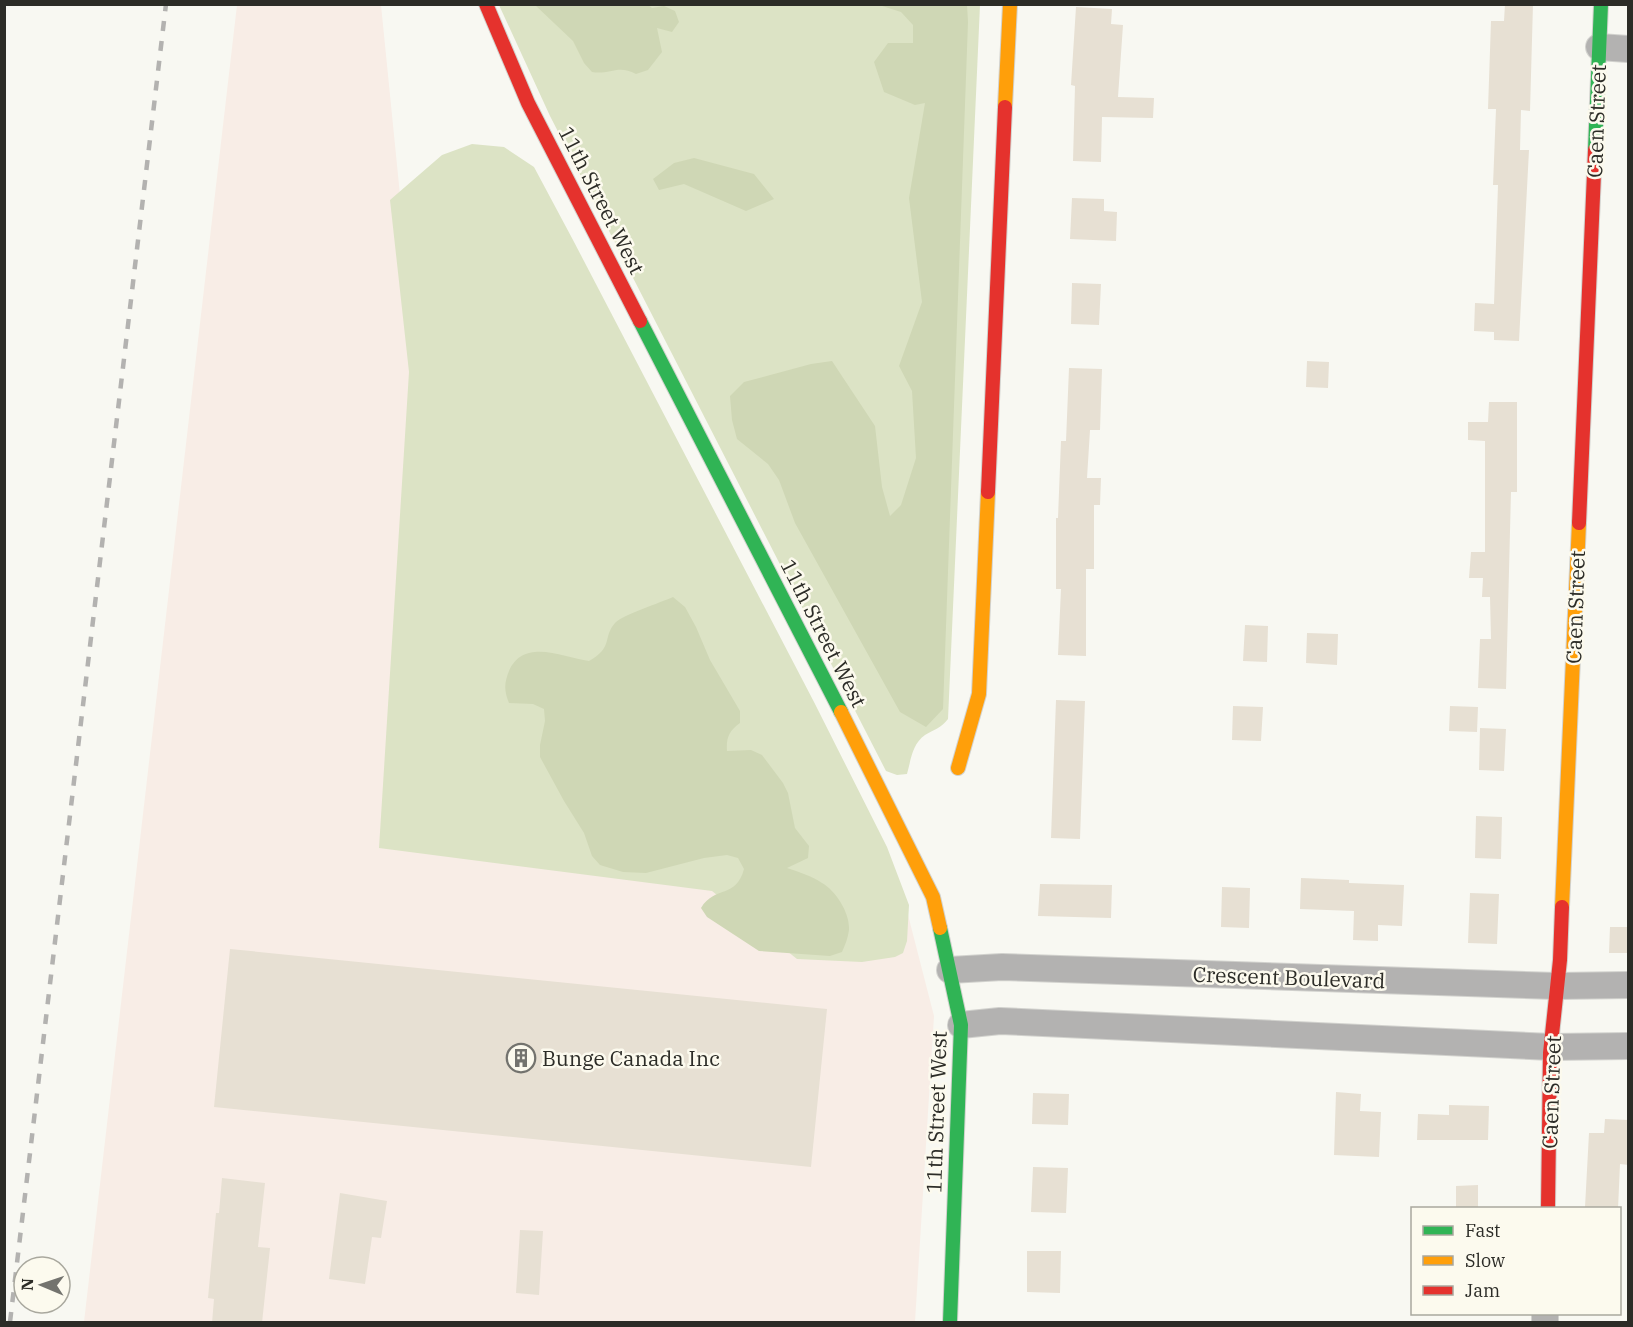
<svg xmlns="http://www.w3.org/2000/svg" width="1633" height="1327" viewBox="0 0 1633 1327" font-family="'IBM Plex Serif',serif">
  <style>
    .industrial { fill: #f8ede6 }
    .green { fill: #dce3c5 }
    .forest { fill: #cfd7b5 }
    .building { fill: #e7e0d3 }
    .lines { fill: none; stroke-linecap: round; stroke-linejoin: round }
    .street-casing { stroke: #d2d2ce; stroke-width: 28 }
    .fast-casing { stroke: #d2d2ce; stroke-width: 16 }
    .slow-casing { stroke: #d2d2ce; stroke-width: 16 }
    .jam-casing { stroke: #d2d2ce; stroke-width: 16 }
    .street { stroke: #b3b2b1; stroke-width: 26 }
    .fast { stroke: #30b455; stroke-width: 14 }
    .slow { stroke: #ff9f0a; stroke-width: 14 }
    .jam { stroke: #e5322d; stroke-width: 14 }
    .rail { stroke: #b3b2b0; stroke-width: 4.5; stroke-dasharray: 10 10; stroke-linecap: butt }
    .labels { text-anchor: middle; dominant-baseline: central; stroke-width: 5; stroke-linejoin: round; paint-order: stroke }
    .street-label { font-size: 21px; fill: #2c2c27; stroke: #fcfaee }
    .poi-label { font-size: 21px; fill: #2c2c27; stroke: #fcfaee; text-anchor: start }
  </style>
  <rect width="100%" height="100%" fill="#f8f8f2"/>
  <!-- industrial -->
  <path class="industrial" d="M 237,5 L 381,5 L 418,375 L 907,911 L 934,1016 L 915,1322 L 84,1322 Z"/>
  <!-- green -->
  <path class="green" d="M 499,5 L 980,5 L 948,719 C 941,728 935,729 925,735 C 912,744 911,760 907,774 L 897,775 L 886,771 L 550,116 Z
    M 472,144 L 504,147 L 534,167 L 573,240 L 814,702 L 887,847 L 909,905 L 907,941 L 903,953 L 895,957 L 862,962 L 797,959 L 712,891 L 379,848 L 409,372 L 390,200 L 442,155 Z"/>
  <!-- forest -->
  <path class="forest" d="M 647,4 L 652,8 L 664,6 L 675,11 L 679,22 L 672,32 L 657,28 L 662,52 L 648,70 L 636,74 C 618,64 610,75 592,72 L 584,63 L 573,41 L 535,5 Z
    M 879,5 L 967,5 L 968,22 L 943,709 L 926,727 L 900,712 L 795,523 L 779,480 L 768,464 L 737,439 L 732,420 L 730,396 L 744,382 L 811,364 L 832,361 L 875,426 L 882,487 L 890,516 L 901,505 L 916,458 L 912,391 L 899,366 L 922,302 L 909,198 L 925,103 L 915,105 L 884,92 L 874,62 L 888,43 L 913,43 L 913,25 L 901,12 Z
    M 694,158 L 754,174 L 774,199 L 746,211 L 684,184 L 659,190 L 653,179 L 674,163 Z
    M 673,597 L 685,607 L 696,627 L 710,660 L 740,711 L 740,723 C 729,731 726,738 727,751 L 751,750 L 762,755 L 783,783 L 788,793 L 795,828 L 809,846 L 808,858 L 787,868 C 799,872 812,876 822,883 C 836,891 850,913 849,930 C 848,938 845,945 842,952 L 830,956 L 759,951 L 707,917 L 701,908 C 715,885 736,899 744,869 L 738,858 L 727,855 L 704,858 L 646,873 L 623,872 L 600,865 L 592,856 L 584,833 L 564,801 L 540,757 L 540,745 L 545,721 L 544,709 L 533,704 L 509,703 C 504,691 504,683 509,671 C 524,637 564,658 589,661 C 614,647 602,638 615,623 C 624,614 660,603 673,597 Z"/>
  <!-- building -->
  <path class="building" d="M 1505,4 L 1533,4 L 1530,111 L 1521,110 L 1520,150 L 1529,150 L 1519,341 L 1494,340 L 1494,332 L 1474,331 L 1475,303 L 1494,304 L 1498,185 L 1493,185 L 1496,109 L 1488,109 L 1491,21 L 1504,21 Z
    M 1076,7 L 1112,9 L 1111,24 L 1123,25 L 1118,97 L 1154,98 L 1153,118 L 1102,117 L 1101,162 L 1073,161 L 1075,86 L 1071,85 Z
    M 1072,198 L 1104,199 L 1104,211 L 1117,212 L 1116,241 L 1070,239 Z
    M 1072,283 L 1101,284 L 1099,325 L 1071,324 Z
    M 1307,361 L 1329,362 L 1328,388 L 1306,387 Z
    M 1069,368 L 1102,369 L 1100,430 L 1090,430 L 1087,478 L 1101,478 L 1100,505 L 1094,505 L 1094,569 L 1086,569 L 1086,656 L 1058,655 L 1061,589 L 1056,589 L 1056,518 L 1058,518 L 1061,441 L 1066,441 Z
    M 1489,402 L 1517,402 L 1517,492 L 1511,492 L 1506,689 L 1478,688 L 1480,639 L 1491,639 L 1490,597 L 1482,597 L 1483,578 L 1469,578 L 1471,552 L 1485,552 L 1485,441 L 1468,440 L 1468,422 L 1488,422 Z
    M 1245,625 L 1268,626 L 1267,662 L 1243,661 Z
    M 1307,633 L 1338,634 L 1337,665 L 1306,663 Z
    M 1056,700 L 1085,701 L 1080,839 L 1051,838 Z
    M 1233,706 L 1263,707 L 1261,741 L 1232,740 Z
    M 1450,706 L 1478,707 L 1477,732 L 1449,731 Z
    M 1480,728 L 1506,729 L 1504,771 L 1479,770 Z
    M 1476,816 L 1502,817 L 1501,859 L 1475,858 Z
    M 1301,878 L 1349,880 L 1349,883 L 1404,885 L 1402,926 L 1378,925 L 1378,941 L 1353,940 L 1354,911 L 1300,909 Z
    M 1040,884 L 1112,885 L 1111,918 L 1038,916 Z
    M 1222,887 L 1250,888 L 1249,928 L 1221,927 Z
    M 1470,893 L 1499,894 L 1497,944 L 1468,943 Z
    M 1610,927 L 1629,927 L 1629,953 L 1609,953 Z
    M 230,949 L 827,1009 L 811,1167 L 214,1107 Z
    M 1336,1092 L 1361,1094 L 1360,1111 L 1381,1112 L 1379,1157 L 1334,1155 Z
    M 1033,1093 L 1069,1094 L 1068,1125 L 1032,1124 Z
    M 1449,1105 L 1489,1106 L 1488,1140 L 1417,1140 L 1418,1114 L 1449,1115 Z
    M 1605,1119 L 1629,1120 L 1629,1165 L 1620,1164 L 1618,1209 L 1585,1207 L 1589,1133 L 1604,1133 Z
    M 1033,1167 L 1068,1168 L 1066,1213 L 1031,1212 Z
    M 222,1178 L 265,1183 L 258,1247 L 270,1248 L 262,1323 L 212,1323 L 214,1299 L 208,1298 L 216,1213 L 219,1213 Z
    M 1478,1185 L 1478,1209 L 1456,1209 L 1456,1186 Z
    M 340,1193 L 387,1201 L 381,1238 L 372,1237 L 365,1284 L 329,1279 Z
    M 520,1230 L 543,1231 L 539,1295 L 516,1293 Z
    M 1027,1251 L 1061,1251 L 1060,1293 L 1027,1292 Z"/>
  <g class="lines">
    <!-- street casing -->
    <g class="street-casing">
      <path id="street" d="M 1599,47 L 1628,49
        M 950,970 L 1002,967 L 1556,986 L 1628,985
        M 961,1025 L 1000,1021 L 1551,1047 L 1628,1046
        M 1545,1322 L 1545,1314"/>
    </g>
    <!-- fast casing -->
    <g class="fast-casing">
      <path id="fast" d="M 1595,150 L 1601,4
        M 640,321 L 841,712
        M 940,928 L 961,1025 L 950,1322"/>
    </g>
    <!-- slow casing -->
    <g class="slow-casing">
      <path id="slow" d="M 1005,107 L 1010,4
        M 841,712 L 933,897 L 940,928
        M 958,768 L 979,694 L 988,492
        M 1562,907 L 1579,523"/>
    </g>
    <!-- jam casing -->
    <g class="jam-casing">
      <path id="jam" d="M 486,4 L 528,103 L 640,321
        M 988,492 L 1005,107
        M 1579,523 L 1595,150
        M 1548,1208 L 1550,1053 L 1560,960 L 1562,907"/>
    </g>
    <!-- street -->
    <use href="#street" class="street"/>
    <!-- fast -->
    <use href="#fast" class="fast"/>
    <!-- slow -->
    <use href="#slow" class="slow"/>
    <!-- jam -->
    <use href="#jam" class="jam"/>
    <!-- rail -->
    <path class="rail" d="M 10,1322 L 166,4"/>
  </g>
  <!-- icons -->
  <defs>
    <g id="building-ring" transform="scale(1.5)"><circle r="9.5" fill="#fcfaee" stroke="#73736e" stroke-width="1.5"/><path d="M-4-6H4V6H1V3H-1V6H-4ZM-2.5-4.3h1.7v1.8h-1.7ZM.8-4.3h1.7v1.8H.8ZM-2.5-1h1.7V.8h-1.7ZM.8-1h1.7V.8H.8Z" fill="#73736e"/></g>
  </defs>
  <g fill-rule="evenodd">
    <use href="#building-ring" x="521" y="1058"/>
  </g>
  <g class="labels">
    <!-- street labels -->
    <g class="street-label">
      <text transform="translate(1596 121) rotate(-88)">Caen Street</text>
      <text transform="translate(602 200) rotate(63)">11th Street West</text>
      <text transform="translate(1575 607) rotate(-88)">Caen Street</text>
      <text transform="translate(824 633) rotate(63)">11th Street West</text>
      <text transform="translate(1289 977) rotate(2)">Crescent Boulevard</text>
      <text transform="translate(1551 1092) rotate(-88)">Caen Street</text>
      <text transform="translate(936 1112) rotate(-88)">11th Street West</text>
    </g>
    <!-- poi labels -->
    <g class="poi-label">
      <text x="542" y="1058">Bunge Canada Inc</text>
    </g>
  </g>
  <!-- border -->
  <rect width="1633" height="1327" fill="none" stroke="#2c2c27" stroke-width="12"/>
  <!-- legend -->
  <rect x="1411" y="1207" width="210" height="108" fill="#fcfaee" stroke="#a9a89e" stroke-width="1.5"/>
  <rect x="1423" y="1226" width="30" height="9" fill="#30b455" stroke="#a9a89e" stroke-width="1.5"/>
  <text x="1465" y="1237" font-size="18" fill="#2c2c27">Fast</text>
  <rect x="1423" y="1256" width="30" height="9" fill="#ff9f0a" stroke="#a9a89e" stroke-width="1.5"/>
  <text x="1465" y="1267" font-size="18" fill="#2c2c27">Slow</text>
  <rect x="1423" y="1286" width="30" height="9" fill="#e5322d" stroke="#a9a89e" stroke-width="1.5"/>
  <text x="1465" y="1297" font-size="18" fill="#2c2c27">Jam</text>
  <!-- north arrow -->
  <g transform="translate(42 1285) rotate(272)"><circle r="28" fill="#fcfaee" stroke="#a9a89e" stroke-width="1.5"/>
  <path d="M0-4.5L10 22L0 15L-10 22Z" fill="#73736e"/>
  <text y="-9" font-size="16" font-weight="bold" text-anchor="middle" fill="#2c2c27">N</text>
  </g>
</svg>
